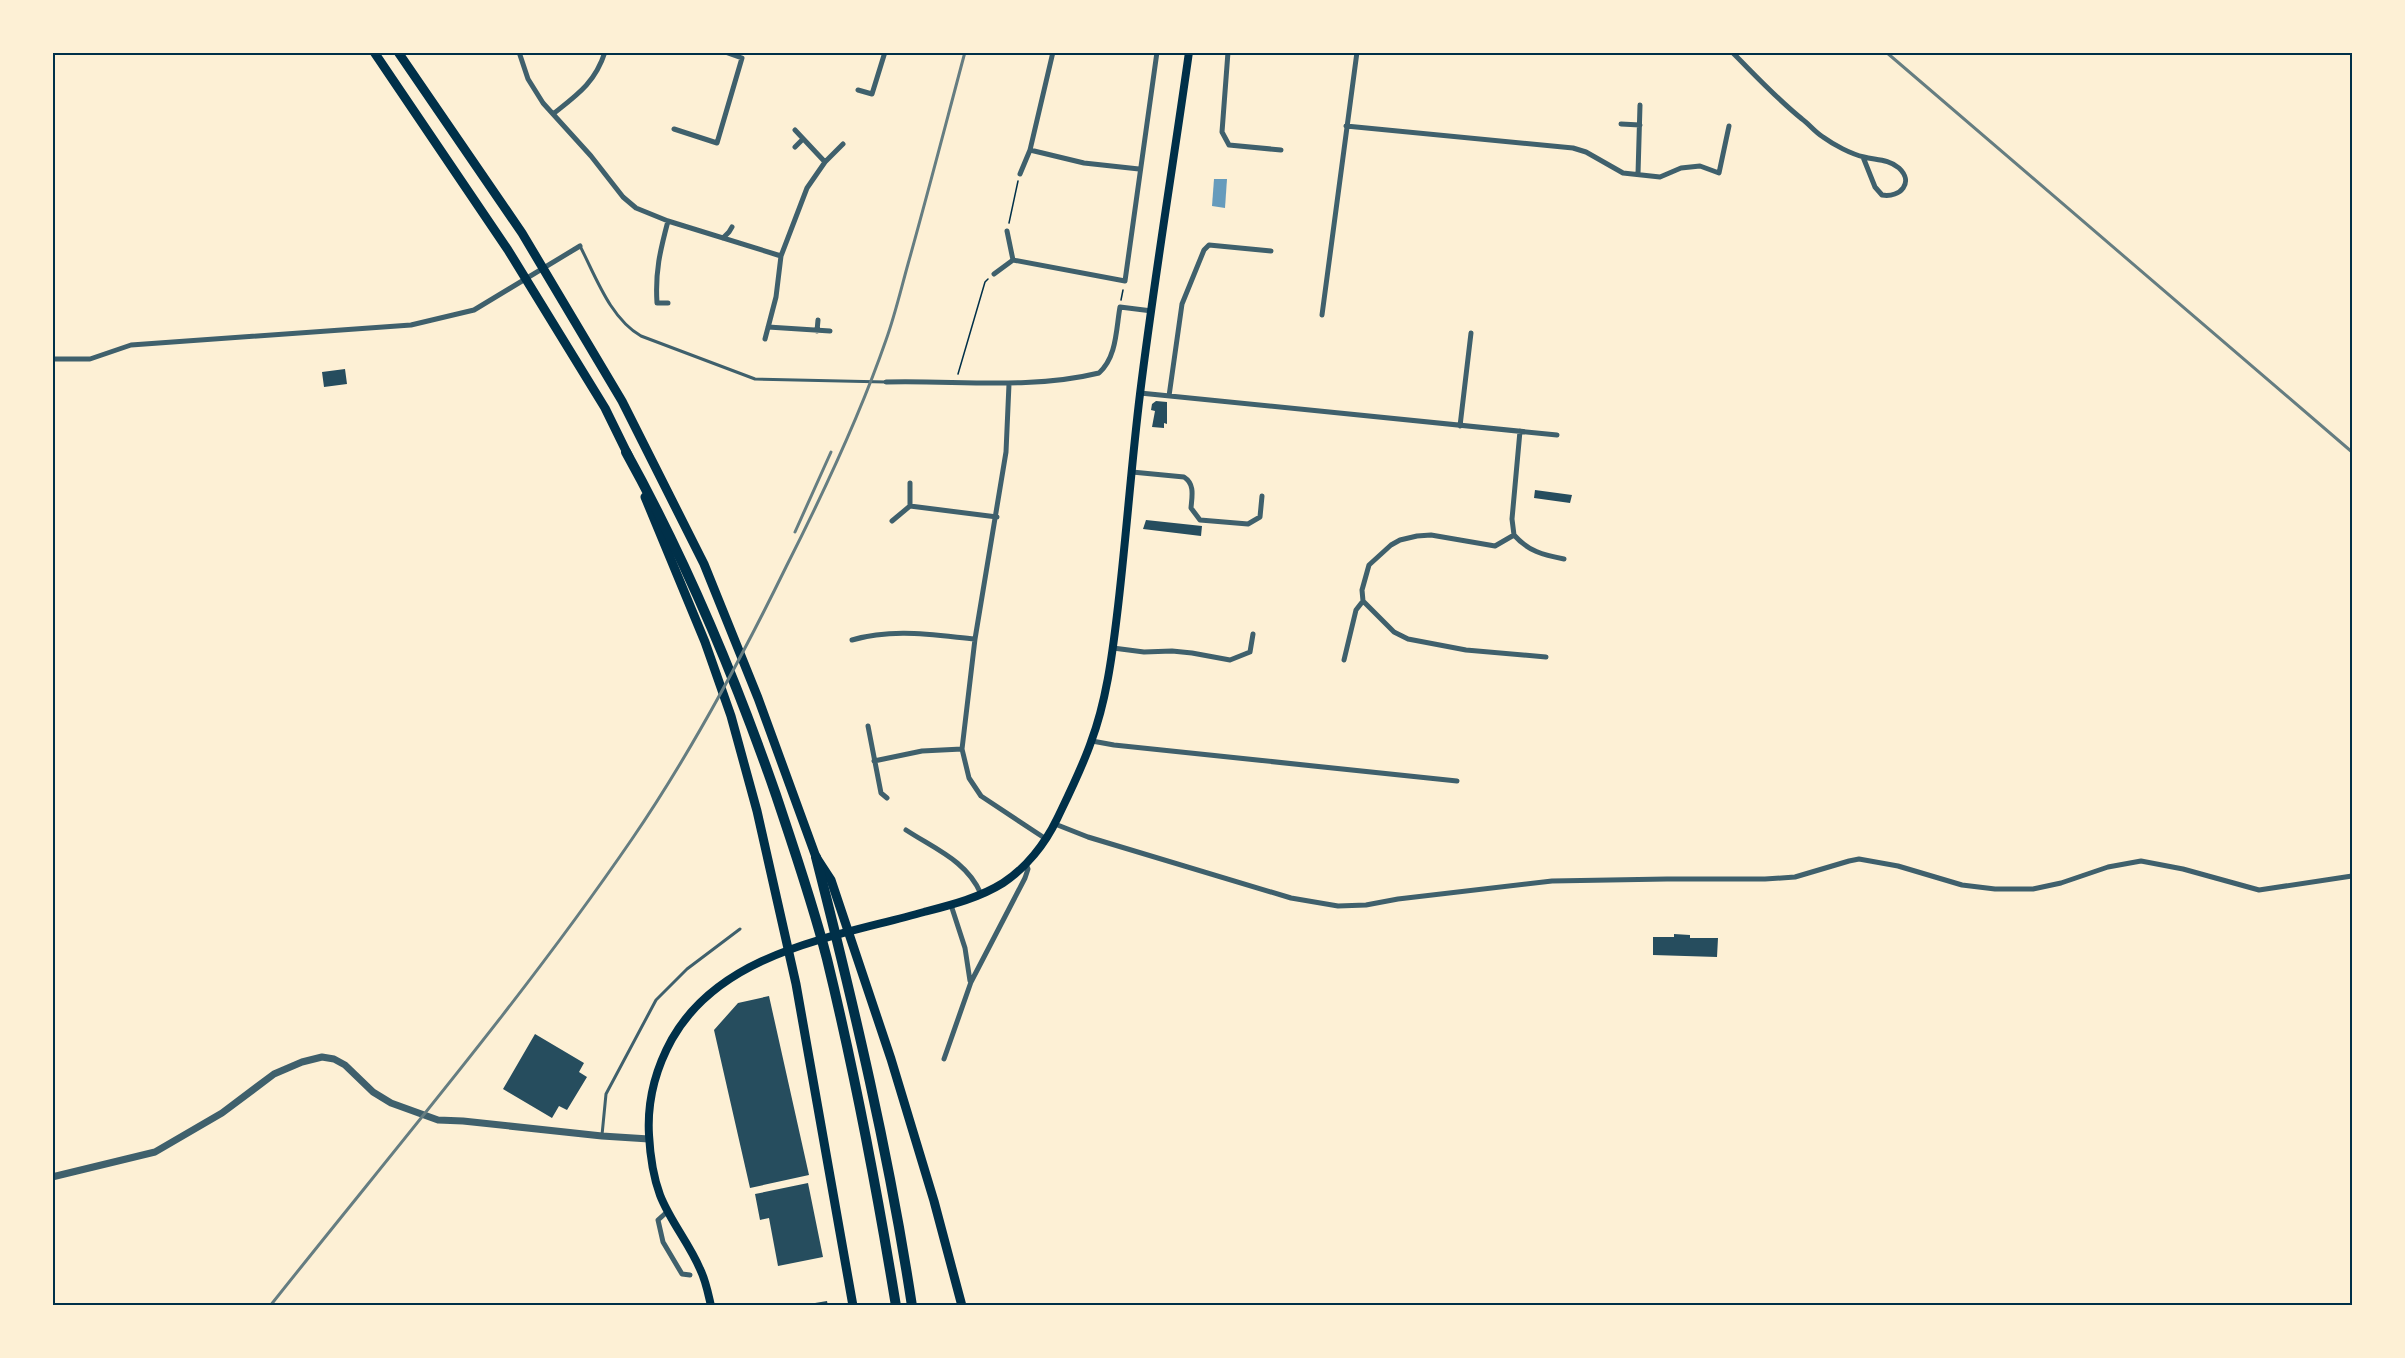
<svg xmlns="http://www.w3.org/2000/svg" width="2405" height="1358" viewBox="0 0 2405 1358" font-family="Barlow,sans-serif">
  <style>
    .water { fill: #669bbc }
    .building { fill: #264d5e }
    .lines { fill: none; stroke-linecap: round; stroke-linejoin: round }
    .path { stroke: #003049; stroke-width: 1.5 }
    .service { stroke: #3f606c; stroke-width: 3 }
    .minor { stroke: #3f606c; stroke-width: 5 }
    .tertiary { stroke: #3f606c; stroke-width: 7 }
    .secondary { stroke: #003049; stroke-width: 8 }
    .trunk { stroke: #003049; stroke-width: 9 }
    .motorway { stroke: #003049; stroke-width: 10 }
    .rail { stroke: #657d81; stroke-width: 3 }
    .neatline { fill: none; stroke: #003049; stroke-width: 2 }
  </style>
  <rect width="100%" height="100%" fill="#fdf0d5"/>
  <!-- water -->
  <path class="water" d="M 1214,179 L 1227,179 L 1225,208 L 1212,206 Z"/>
  <!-- building -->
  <path class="building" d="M 345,369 L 347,384 L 324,387 L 322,372 Z
    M 1156,401 L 1167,402 L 1167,424 L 1164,423 L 1164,428 L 1152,427 L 1155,411 L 1151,410 L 1152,404 Z
    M 1535,490 L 1572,495 L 1570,503 L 1534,498 Z
    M 1146,520 L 1202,526 L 1201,536 L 1143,529 Z
    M 1674,934 L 1690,935 L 1690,938 L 1718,938 L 1717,957 L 1653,955 L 1653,937 L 1674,937 Z
    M 769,996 L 809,1175 L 750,1188 L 714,1030 L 738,1003 Z
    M 535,1034 L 584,1063 L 579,1072 L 587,1077 L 567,1110 L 559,1106 L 552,1118 L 503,1089 Z
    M 808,1183 L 823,1257 L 778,1266 L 769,1218 L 760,1220 L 755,1194 Z
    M 827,1301 L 828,1306 L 809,1306 L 809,1304 Z"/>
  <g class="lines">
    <!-- path -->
    <path class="path" d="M 1009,223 L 1018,181
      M 1121,300 L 1123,290
      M 958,374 L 985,282 L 988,279"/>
    <!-- service -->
    <path class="service" d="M 580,246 C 596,277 610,318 641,336 L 755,379 L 886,382
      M 602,1135 L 606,1094 L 656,1000 L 687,969 L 740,929"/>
    <!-- minor -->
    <path class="minor" d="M 519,52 L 528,79 L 543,103 L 591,156 L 623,197 L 636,208 L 668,221 L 781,256
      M 1053,52 L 1030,150 L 1084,163 L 1139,169
      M 1228,52 L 1222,132 L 1229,145 L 1281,150
      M 1732,52 C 1755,75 1777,99 1802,119 C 1809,124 1815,132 1823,137 C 1834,145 1851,154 1864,157 C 1876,160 1889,159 1899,168 C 1914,182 1901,198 1882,195 L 1875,187 L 1863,157
      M 858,90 L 872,94 L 885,52
      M 553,114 C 577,95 595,83 605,52
      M 1621,124 L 1640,125
      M 1346,126 L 1573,148 L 1586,152 L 1623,173 L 1660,177 L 1681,168 L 1700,166 L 1719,173 L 1729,126
      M 674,129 L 717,143 L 742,58 L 725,52
      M 795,130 L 825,162 L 843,144
      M 795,147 L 803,139
      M 1020,174 L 1030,150
      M 1638,174 L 1640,105
      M 668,221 C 660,251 655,272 657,303 L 668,303
      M 1007,231 L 1013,260
      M 723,238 L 729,232 L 732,227
      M 994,274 L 1013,260 L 1125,281 L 1157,52
      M 1322,315 L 1357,52
      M 768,327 L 830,331
      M 817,331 L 818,320
      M 765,339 L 776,297 L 781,256 L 807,188 L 825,162
      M 52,359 L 90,359 L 131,345 L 411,325 L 474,310 L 580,246
      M 886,382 C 957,380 1029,390 1099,373 C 1117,357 1116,329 1120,307 L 1152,311
      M 1009,384 L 1006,452 L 975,639 L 962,749 L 969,778 L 981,796 L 1046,839
      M 1140,393 L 1557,435
      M 1169,396 L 1182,304 L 1204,250 L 1209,245 L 1271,251
      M 1460,426 L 1471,333
      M 1520,431 L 1512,519 L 1514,535 L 1495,546 L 1431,535 L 1417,536 L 1400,540 L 1391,545 L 1369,565 L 1362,590 L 1363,601 L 1394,632 L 1408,639 L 1466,650 L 1546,657
      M 1132,472 L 1184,477 C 1195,484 1192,496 1191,508 L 1200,520 L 1248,524 L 1260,517 L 1262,496
      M 910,506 L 997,517
      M 892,521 L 910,506 L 910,483
      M 1514,535 C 1528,551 1543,555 1564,559
      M 852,640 C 893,628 933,635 975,639
      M 1113,648 L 1144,652 L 1172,651 L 1192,653 L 1230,660 L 1250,652 L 1253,634
      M 1344,660 L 1356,610 L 1363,601
      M 868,726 L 881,793 L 887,798
      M 1092,741 L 1114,745 L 1457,781
      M 874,761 L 922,751 L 962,749
      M 1055,824 L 1088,837 L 1291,898 L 1338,906 L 1366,905 L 1398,899 L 1552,881 L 1667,879 L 1765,879 L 1795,877 L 1849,861 L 1859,859 L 1898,866 L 1962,885 L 1995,889 L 2033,889 L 2061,883 L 2108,867 L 2141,861 L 2183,869 L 2259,890 L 2352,876
      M 906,830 C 935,849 967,861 981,894
      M 951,905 L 965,948 L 970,981
      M 944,1059 L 971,982 L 1025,878 L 1028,869 L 1026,864
      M 668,1211 L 658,1220 L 663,1242 L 682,1274 L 690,1275"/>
    <!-- tertiary -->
    <path class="tertiary" d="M 52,1177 L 155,1152 L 222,1113 L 274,1074 L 302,1062 L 322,1057 L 334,1059 L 345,1065 L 373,1092 L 391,1103 L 438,1120 L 463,1121 L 602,1136 L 649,1139"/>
    <!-- secondary -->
    <path class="secondary" d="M 711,1306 C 708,1293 706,1281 700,1269 C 689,1243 670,1221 660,1195 C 653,1176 650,1154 649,1135 C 647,1101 656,1068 672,1039 C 722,951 836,937 924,912 C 951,905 979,898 1003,883 C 1026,868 1045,844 1057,819 C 1069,794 1082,768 1091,742 C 1106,702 1112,657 1117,615 C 1126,541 1131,467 1140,394 C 1154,280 1173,166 1189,52"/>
    <!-- trunk -->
    <path class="trunk" d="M 374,52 L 508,250 L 605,408 L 629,457
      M 398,52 L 522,233 L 622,401 L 704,564 L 758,698 L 816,857 L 831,880 L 891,1059 L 934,1201 L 962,1306
      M 645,497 L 705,642 L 731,716 L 757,811 L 796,984 L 853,1306"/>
    <!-- motorway -->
    <path class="motorway" d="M 626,452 C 687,562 735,677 776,795 C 794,849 813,904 827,959 C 855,1074 877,1190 896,1306
      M 816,857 C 854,1006 889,1154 912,1306"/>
    <!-- rail -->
    <path class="rail" d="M 1886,52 L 2352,452
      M 795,532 L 831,452
      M 270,1306 C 392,1152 521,1001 632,839 C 691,753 740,661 786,567 C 823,494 859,418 886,340 C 895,315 901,289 908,264 C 928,193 946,123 965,52"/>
  </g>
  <!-- border -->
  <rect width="2405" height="1358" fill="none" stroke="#fdf0d5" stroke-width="108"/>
  <rect x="54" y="54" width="2297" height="1250" class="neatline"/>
</svg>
